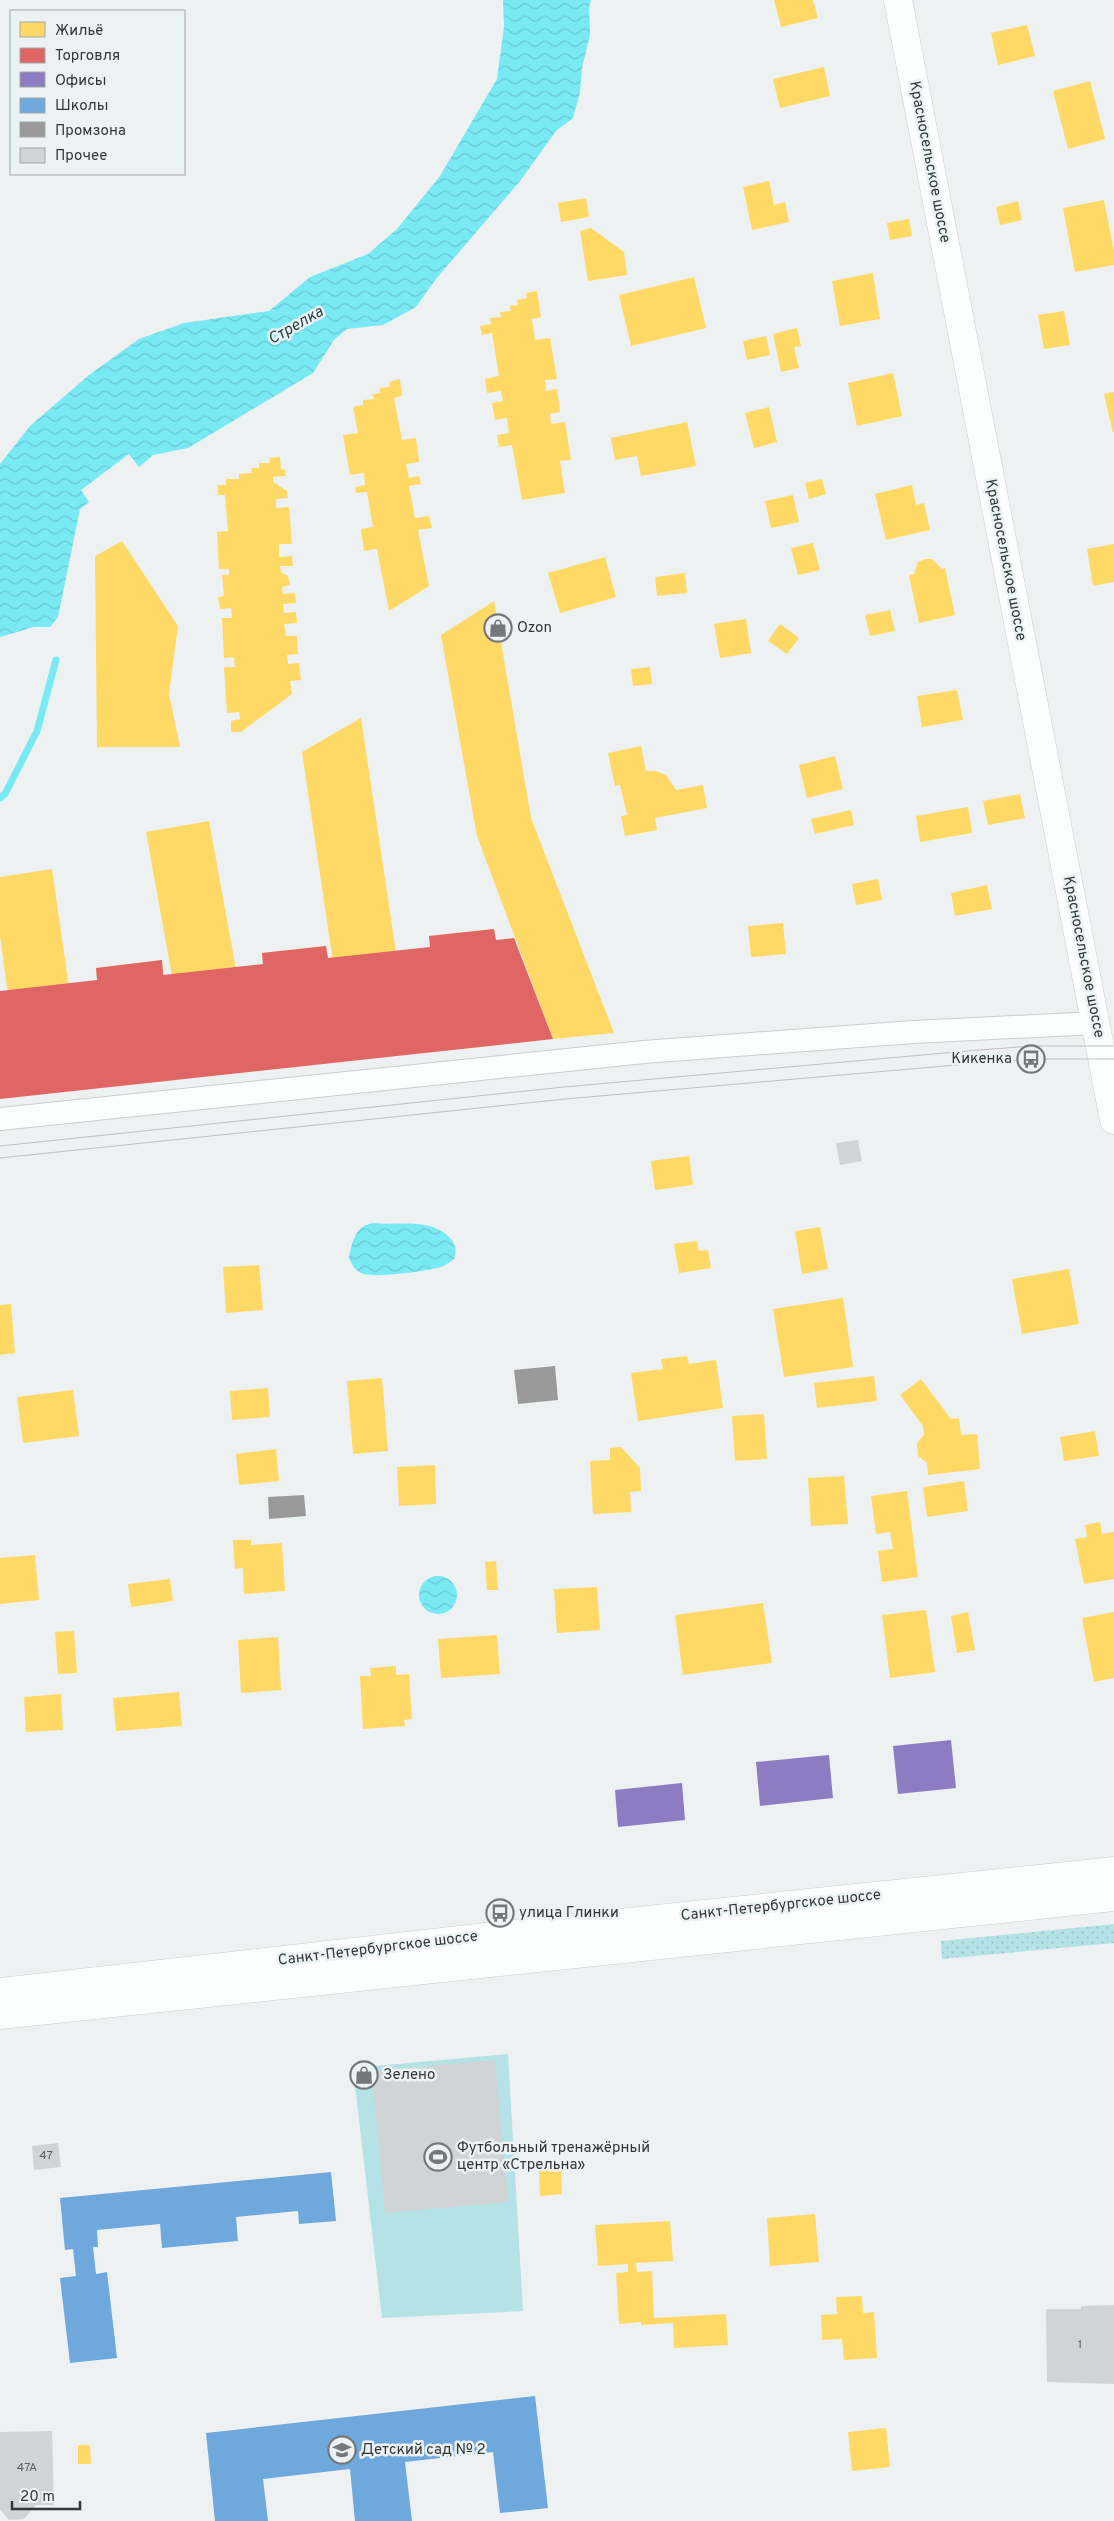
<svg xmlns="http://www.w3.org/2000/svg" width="1114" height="2521" viewBox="0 0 1114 2521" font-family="Overpass,sans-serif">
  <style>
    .grass { fill: url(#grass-dots) }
    .pitch { fill: #b4e2e7 }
    .water { fill: url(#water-waves) }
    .homes { fill: #ffd966 }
    .shops { fill: #e06666 }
    .offices { fill: #8e7cc3 }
    .schools { fill: #6fa8dc }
    .industry { fill: #999 }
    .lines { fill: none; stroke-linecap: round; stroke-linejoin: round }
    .stream { stroke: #79e9f4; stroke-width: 7 }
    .building { fill: #d1d4d4 }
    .minor-casing { stroke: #cbcece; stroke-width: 24 }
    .secondary-casing { stroke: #cbcece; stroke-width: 29 }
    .primary-casing { stroke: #cbcece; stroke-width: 29 }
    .minor { stroke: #fcfdfd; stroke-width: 22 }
    .secondary { stroke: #fcfdfd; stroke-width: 28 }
    .primary { stroke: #fcfdfd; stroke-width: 28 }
    .tram { stroke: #c0c1c1; stroke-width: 1 }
    .labels { text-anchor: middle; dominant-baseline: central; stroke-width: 5; stroke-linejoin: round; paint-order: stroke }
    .number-label { font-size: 12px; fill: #5b5e5e }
    .street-label { font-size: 15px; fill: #343737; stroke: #ebf2f3 }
    .poi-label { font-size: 15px; fill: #343737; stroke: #ebf2f3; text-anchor: start }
    .water-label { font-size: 16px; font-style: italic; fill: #253e41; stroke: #ebf2f3 }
  </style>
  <defs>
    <pattern id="grass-dots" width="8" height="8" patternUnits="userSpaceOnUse" patternTransform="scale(1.25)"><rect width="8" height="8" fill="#b4e2e7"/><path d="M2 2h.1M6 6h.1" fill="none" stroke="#9bc2c7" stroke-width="1.8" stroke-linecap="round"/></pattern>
    <pattern id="water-waves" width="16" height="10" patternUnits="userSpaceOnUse" patternTransform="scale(1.25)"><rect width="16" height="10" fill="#79e9f4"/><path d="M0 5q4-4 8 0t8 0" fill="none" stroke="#69c8d2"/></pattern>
  </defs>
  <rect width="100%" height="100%" fill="#edf1f1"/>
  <!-- grass -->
  <path class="grass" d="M 1114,1924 L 1114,1943 L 942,1959 L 941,1941 Z"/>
  <!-- pitch -->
  <path class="pitch" d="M 508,2054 L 523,2311 L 382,2318 L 353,2068 Z"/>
  <!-- water -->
  <path class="water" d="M 503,0 L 591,0 L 589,8 L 590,35 L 582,68 L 580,92 L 573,118 L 556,131 L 520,181 L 436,279 L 416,307 L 383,325 L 347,329 L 334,340 L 313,373 L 188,448 L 153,455 L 139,467 L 129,454 L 81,490 L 89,502 L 80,509 L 58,617 L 50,627 L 34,627 L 0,637 L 0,464 L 30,426 L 89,375 L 139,339 L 184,323 L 269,311 L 310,277 L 368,254 L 397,229 L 440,176 L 497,79 L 504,27 Z
    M 374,1223 C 399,1226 430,1217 450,1238 C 456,1245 457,1250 454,1259 C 450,1262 446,1265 441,1267 C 427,1271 377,1278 364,1274 C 356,1272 352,1265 349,1258 C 352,1242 355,1225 374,1223 Z
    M419 1595a19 19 0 1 1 38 0a19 19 0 1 1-38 0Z"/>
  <!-- homes -->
  <path class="homes" d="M 774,0 L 813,0 L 818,18 L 781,27 Z
    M 1027,25 L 1035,56 L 998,65 L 991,33 Z
    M 824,67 L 830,96 L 780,108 L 773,79 Z
    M 1090,81 L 1105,139 L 1068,149 L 1053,91 Z
    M 769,181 L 774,205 L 785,202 L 789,222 L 752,230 L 743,187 Z
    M 586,198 L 589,217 L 561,222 L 558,203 Z
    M 1104,200 L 1114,251 L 1114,265 L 1075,272 L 1063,208 Z
    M 1018,201 L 1022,220 L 1000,225 L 996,207 Z
    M 909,219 L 912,236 L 890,240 L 887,223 Z
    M 591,228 L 624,252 L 627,275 L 588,281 L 580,231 Z
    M 873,273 L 880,319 L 840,326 L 832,281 Z
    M 694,277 L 706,328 L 631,346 L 619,295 Z
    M 537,291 L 541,317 L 532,319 L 535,340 L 550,338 L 557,379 L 545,380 L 546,391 L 557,389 L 560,412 L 550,414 L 551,424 L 565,422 L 571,460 L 560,461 L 565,493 L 522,500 L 512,445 L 499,447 L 497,435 L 509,433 L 507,418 L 495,420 L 492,403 L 503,401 L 501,391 L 487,393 L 485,379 L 499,376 L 492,333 L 482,335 L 480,326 L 491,324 L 490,318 L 501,317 L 500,312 L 511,311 L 510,306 L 518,305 L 517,300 L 527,298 L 526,293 Z
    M 1064,311 L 1070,345 L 1044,349 L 1038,315 Z
    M 797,328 L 801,346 L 794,347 L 799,368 L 781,372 L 773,334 Z
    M 766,336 L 770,355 L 747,360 L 743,341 Z
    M 893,373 L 902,416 L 857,426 L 848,383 Z
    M 400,379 L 402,396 L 394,398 L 402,440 L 416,438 L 419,462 L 406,464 L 409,478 L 419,476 L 421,484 L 409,486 L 415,518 L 429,516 L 432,528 L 418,530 L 429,586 L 389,611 L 377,549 L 364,551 L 361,529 L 373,527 L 367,492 L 356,493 L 355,487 L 365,485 L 364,473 L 350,475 L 343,435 L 358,433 L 353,407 L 363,405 L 363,400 L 374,399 L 372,394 L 380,393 L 380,388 L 390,387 L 389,382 Z
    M 1114,392 L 1114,432 L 1113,432 L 1104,394 Z
    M 769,407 L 777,442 L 754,448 L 745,413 Z
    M 687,422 L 696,466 L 641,476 L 637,456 L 615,460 L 611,438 Z
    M 280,457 L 281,469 L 285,470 L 286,476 L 273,477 L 273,482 L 287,491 L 288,498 L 276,499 L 276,508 L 289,507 L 292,544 L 279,544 L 279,557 L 292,556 L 293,566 L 280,566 L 281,572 L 288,576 L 290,585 L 282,587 L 283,594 L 295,593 L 296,603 L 283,604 L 284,613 L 296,612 L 297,623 L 284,624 L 286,636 L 297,636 L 298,654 L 287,655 L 288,664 L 299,663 L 301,680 L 290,681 L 292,694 L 241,732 L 231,732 L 231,721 L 240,719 L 239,712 L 227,713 L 224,667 L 235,667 L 234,657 L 224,658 L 222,618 L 232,618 L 231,608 L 220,609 L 218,597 L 224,596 L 222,575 L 229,575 L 229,569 L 219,569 L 217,532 L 228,531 L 225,495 L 218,495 L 217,485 L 226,485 L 226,479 L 239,479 L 239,474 L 252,473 L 251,468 L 259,468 L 259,463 L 270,463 L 269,458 Z
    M 822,479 L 826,494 L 809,499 L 805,483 Z
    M 912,485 L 916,505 L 924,503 L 930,530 L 886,540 L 875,494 Z
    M 793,495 L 799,522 L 771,528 L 765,501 Z
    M 122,541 L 178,626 L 169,694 L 180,747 L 97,747 L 95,556 Z
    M 813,543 L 820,570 L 798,575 L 791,548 Z
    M 1114,544 L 1114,582 L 1093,586 L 1087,549 Z
    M 605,557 L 616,597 L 560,613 L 548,573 Z
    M 925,559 L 932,559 L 942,569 L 945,568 L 955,615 L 919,623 L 909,575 L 914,574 L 918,562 Z
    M 685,573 L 687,593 L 657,596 L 655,577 Z
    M 494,601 L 531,818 L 614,1033 L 553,1039 L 477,836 L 441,635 Z
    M 890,610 L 895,631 L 870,636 L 865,615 Z
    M 746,619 L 751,653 L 720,658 L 714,624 Z
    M 780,624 L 799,638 L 787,654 L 768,641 Z
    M 650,667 L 652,684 L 633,686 L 631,669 Z
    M 957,690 L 963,720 L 922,727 L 917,696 Z
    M 361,718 L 397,959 L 388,961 L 390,972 L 360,976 L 358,965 L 334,969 L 302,752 Z
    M 641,746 L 646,771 L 656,771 L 666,775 L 676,790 L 703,785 L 707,808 L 655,818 L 657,830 L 625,836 L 621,816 L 627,815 L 620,785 L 615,786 L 608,753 Z
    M 835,756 L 843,789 L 807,798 L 799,765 Z
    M 1020,794 L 1025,818 L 988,825 L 983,801 Z
    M 968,807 L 972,833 L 920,842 L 916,816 Z
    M 851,810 L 854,825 L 815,834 L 811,819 Z
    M 209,821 L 237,975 L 226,977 L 228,988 L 197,994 L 195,983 L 174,987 L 146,832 Z
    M 52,869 L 70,994 L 61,995 L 63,1007 L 34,1011 L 32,999 L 9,1002 L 0,936 L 0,877 Z
    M 878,879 L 882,900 L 856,905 L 852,884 Z
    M 987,885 L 992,909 L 955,916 L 951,893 Z
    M 783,923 L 786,954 L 751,957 L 748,926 Z
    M 494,929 L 507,1044 L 441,1051 L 429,936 Z
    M 326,946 L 339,1062 L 275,1069 L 262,953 Z
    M 162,960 L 175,1080 L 109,1087 L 96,968 Z
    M 689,1156 L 693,1185 L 655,1190 L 651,1161 Z
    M 820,1227 L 828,1269 L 802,1274 L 795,1231 Z
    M 697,1241 L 699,1251 L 708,1250 L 711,1268 L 679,1273 L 674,1244 Z
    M 259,1265 L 263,1310 L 226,1313 L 223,1267 Z
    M 1069,1269 L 1079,1324 L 1022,1334 L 1012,1279 Z
    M 843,1298 L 853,1367 L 784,1377 L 773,1309 Z
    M 11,1304 L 15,1353 L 0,1355 L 0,1305 Z
    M 687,1356 L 689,1364 L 716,1360 L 723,1408 L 638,1421 L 631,1373 L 663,1369 L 661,1359 Z
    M 874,1376 L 877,1401 L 817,1408 L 814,1383 Z
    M 382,1378 L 388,1451 L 353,1454 L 347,1381 Z
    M 921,1379 L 951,1419 L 959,1418 L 961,1435 L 977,1434 L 980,1469 L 928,1475 L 927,1463 L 918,1456 L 917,1443 L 924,1435 L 923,1426 L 900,1395 Z
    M 268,1388 L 270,1417 L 232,1420 L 230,1391 Z
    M 73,1390 L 79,1436 L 23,1443 L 17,1397 Z
    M 764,1414 L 767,1459 L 735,1461 L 732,1416 Z
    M 1095,1431 L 1099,1456 L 1064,1461 L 1060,1437 Z
    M 621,1447 L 640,1468 L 641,1491 L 630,1492 L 631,1512 L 593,1514 L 590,1461 L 610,1460 L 610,1448 Z
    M 276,1449 L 279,1481 L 239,1485 L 236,1454 Z
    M 435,1465 L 436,1504 L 399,1506 L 397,1467 Z
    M 844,1476 L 848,1524 L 811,1526 L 808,1478 Z
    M 964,1481 L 968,1511 L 927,1517 L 923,1487 Z
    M 907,1491 L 918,1577 L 882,1582 L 878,1551 L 893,1549 L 890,1532 L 876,1534 L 871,1496 Z
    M 1100,1522 L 1102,1534 L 1114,1532 L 1114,1579 L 1084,1584 L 1075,1539 L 1087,1537 L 1085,1525 Z
    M 233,1540 L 251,1540 L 251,1545 L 282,1543 L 285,1591 L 244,1594 L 243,1568 L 235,1569 Z
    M 35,1555 L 39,1600 L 0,1604 L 0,1558 Z
    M 496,1561 L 498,1590 L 487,1590 L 485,1562 Z
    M 170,1579 L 173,1601 L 131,1607 L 128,1584 Z
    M 597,1587 L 600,1630 L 557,1633 L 554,1589 Z
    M 763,1603 L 772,1663 L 683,1675 L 675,1615 Z
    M 926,1610 L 935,1672 L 890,1678 L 882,1615 Z
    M 968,1612 L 975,1650 L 957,1653 L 951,1616 Z
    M 1114,1612 L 1114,1678 L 1094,1682 L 1082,1618 Z
    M 74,1631 L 77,1673 L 58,1674 L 55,1632 Z
    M 497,1635 L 500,1674 L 441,1678 L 438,1639 Z
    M 278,1637 L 281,1690 L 241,1693 L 238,1640 Z
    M 396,1666 L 396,1675 L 409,1674 L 412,1719 L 404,1720 L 405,1726 L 363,1729 L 360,1676 L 371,1676 L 370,1668 Z
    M 179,1692 L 182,1726 L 116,1731 L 113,1698 Z
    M 61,1694 L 63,1730 L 26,1732 L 24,1697 Z
    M 561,2169 L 562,2194 L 540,2196 L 539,2171 Z
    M 815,2214 L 819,2262 L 770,2266 L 767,2218 Z
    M 670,2221 L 673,2261 L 636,2263 L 637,2272 L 652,2271 L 654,2318 L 726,2314 L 728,2345 L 674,2348 L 673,2323 L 641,2325 L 641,2322 L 619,2324 L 616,2273 L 628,2272 L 628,2264 L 598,2266 L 595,2225 Z
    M 862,2296 L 863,2313 L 874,2312 L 877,2358 L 844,2360 L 842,2339 L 822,2340 L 821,2315 L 837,2314 L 836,2297 Z
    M 886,2428 L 890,2467 L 852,2471 L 848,2432 Z
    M 78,2445 L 90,2445 L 91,2464 L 78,2464 Z"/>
  <!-- shops -->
  <path class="shops" d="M 494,929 L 496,940 L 514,938 L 553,1039 L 0,1099 L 0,991 L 97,980 L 96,968 L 162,960 L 163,975 L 263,964 L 262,953 L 326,946 L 328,958 L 430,947 L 429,936 Z"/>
  <!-- offices -->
  <path class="offices" d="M 951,1740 L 956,1788 L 898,1794 L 893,1746 Z
    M 829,1755 L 833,1798 L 760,1806 L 756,1762 Z
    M 682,1783 L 685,1820 L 618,1827 L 615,1790 Z"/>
  <!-- schools -->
  <path class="schools" d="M 331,2172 L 336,2221 L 299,2224 L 298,2211 L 236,2217 L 238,2241 L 162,2248 L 160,2224 L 97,2230 L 98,2247 L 93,2247 L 96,2274 L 107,2272 L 117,2358 L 70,2363 L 60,2278 L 76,2276 L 73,2249 L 65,2250 L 60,2198 Z
    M 535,2396 L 548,2508 L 500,2513 L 493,2452 L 405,2462 L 412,2521 L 355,2521 L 350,2469 L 263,2479 L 268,2521 L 215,2521 L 206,2433 Z"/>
  <!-- industry -->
  <path class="industry" d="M 555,1366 L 558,1400 L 518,1404 L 514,1370 Z
    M 304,1495 L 306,1516 L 269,1519 L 268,1497 Z"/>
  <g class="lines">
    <!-- stream -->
    <path class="stream" d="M 0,798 L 5,794 L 37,731 L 56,660"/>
  </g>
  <!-- building -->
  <path class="building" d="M 858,1140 L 862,1161 L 840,1165 L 836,1143 Z
    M 495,2060 L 508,2202 L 385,2213 L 372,2071 Z
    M 58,2143 L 61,2167 L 34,2170 L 32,2146 Z
    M 1114,2305 L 1114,2384 L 1047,2382 L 1046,2309 L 1081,2309 L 1081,2306 Z
    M 52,2431 L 54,2505 L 36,2505 L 24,2519 L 9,2520 L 0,2509 L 0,2432 Z"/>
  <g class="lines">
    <!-- minor casing -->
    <g class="minor-casing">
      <path id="minor" d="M 0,1119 L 644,1052 L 913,1032 L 1096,1023"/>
    </g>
    <!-- secondary casing -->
    <g class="secondary-casing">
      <path id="secondary" d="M 898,0 L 1114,1120"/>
    </g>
    <!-- primary casing -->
    <g class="primary-casing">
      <path id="primary" d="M 0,1992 L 504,1935 L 1114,1871
        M 0,2015 L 1114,1897"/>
    </g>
    <!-- minor -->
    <use href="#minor" class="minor"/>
    <!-- secondary -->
    <use href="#secondary" class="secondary"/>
    <!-- primary -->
    <use href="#primary" class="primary"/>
    <!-- tram -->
    <path class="tram" d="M 0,1146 L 564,1087 L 967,1051 L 1031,1046 L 1114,1046
      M 0,1158 L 565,1099 L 968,1064 L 1031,1059 L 1114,1059"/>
  </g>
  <!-- icons -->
  <defs>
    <g id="shop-ring" transform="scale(1.4375)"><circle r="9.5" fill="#ebf2f3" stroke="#757878" stroke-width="1.5"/><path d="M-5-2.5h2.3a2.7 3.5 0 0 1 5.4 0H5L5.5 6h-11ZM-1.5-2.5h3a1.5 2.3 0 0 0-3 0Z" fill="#757878"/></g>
    <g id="bus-ring" transform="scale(1.4375)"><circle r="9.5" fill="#ebf2f3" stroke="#757878" stroke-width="1.5"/><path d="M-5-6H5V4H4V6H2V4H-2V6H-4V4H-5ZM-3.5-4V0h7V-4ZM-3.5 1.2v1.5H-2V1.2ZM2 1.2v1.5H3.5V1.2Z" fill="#757878"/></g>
    <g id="stadium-ring" transform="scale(1.4375)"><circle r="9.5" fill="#ebf2f3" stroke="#757878" stroke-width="1.5"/><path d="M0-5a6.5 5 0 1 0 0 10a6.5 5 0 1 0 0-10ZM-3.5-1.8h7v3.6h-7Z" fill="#757878"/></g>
    <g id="school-ring" transform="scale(1.4375)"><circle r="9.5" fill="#ebf2f3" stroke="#757878" stroke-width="1.5"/><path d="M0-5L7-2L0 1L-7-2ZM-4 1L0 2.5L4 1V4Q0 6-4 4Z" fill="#757878"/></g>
  </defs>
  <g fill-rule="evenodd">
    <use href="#shop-ring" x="498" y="628"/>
    <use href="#bus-ring" x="1031" y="1059"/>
    <use href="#bus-ring" x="500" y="1913"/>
    <use href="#shop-ring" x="364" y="2075"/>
    <use href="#stadium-ring" x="438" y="2157"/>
    <use href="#school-ring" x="342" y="2450"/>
  </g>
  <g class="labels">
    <!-- number labels -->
    <g class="number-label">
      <text x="46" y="2156">47</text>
      <text x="1080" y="2345">1</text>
      <text x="27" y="2468">47А</text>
    </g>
    <!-- street labels -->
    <g class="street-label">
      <text transform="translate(929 162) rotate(79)">Красносельское шоссе</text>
      <text transform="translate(1005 560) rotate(79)">Красносельское шоссе</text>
      <text transform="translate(1083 957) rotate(79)">Красносельское шоссе</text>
      <text transform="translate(781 1906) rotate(-6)">Санкт-Петербургское шоссе</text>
      <text transform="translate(378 1949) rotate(-7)">Санкт-Петербургское шоссе</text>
    </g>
    <!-- poi labels -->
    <g class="poi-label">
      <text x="517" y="628">Ozon</text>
      <text x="1012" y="1059" text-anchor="end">Кикенка</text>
      <text x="519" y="1913">улица Глинки</text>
      <text x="383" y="2075">Зелено</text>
      <text x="457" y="2148">Футбольный тренажёрный<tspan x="457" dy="17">центр «Стрельна»</tspan></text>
      <text x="361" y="2450">Детский сад № 2</text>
    </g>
    <!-- water labels -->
    <g class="water-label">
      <text transform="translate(296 326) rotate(-30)">Стрелка</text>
    </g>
  </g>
  <!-- legend -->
  <rect x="10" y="10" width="175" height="165" fill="#ebf2f3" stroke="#a2a7a8"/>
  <rect x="20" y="22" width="25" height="15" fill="#ffd966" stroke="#a2a7a8"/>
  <text x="55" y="35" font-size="15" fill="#343737">Жильё</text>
  <rect x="20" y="48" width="25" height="15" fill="#e06666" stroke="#a2a7a8"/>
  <text x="55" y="60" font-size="15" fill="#343737">Торговля</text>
  <rect x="20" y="72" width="25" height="15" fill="#8e7cc3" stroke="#a2a7a8"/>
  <text x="55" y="85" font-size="15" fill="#343737">Офисы</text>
  <rect x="20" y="98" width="25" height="15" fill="#6fa8dc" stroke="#a2a7a8"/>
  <text x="55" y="110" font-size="15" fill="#343737">Школы</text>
  <rect x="20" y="122" width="25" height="15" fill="#999999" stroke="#a2a7a8"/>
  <text x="55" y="135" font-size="15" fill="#343737">Промзона</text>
  <rect x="20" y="148" width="25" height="15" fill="#d1d4d4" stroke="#a2a7a8"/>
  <text x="55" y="160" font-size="15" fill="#343737">Прочее</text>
  <!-- scale -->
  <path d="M12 2501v8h68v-8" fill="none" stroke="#343737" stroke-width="2.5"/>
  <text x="20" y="2501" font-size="15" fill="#343737" stroke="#ebf2f3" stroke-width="4" paint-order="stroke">20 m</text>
</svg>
